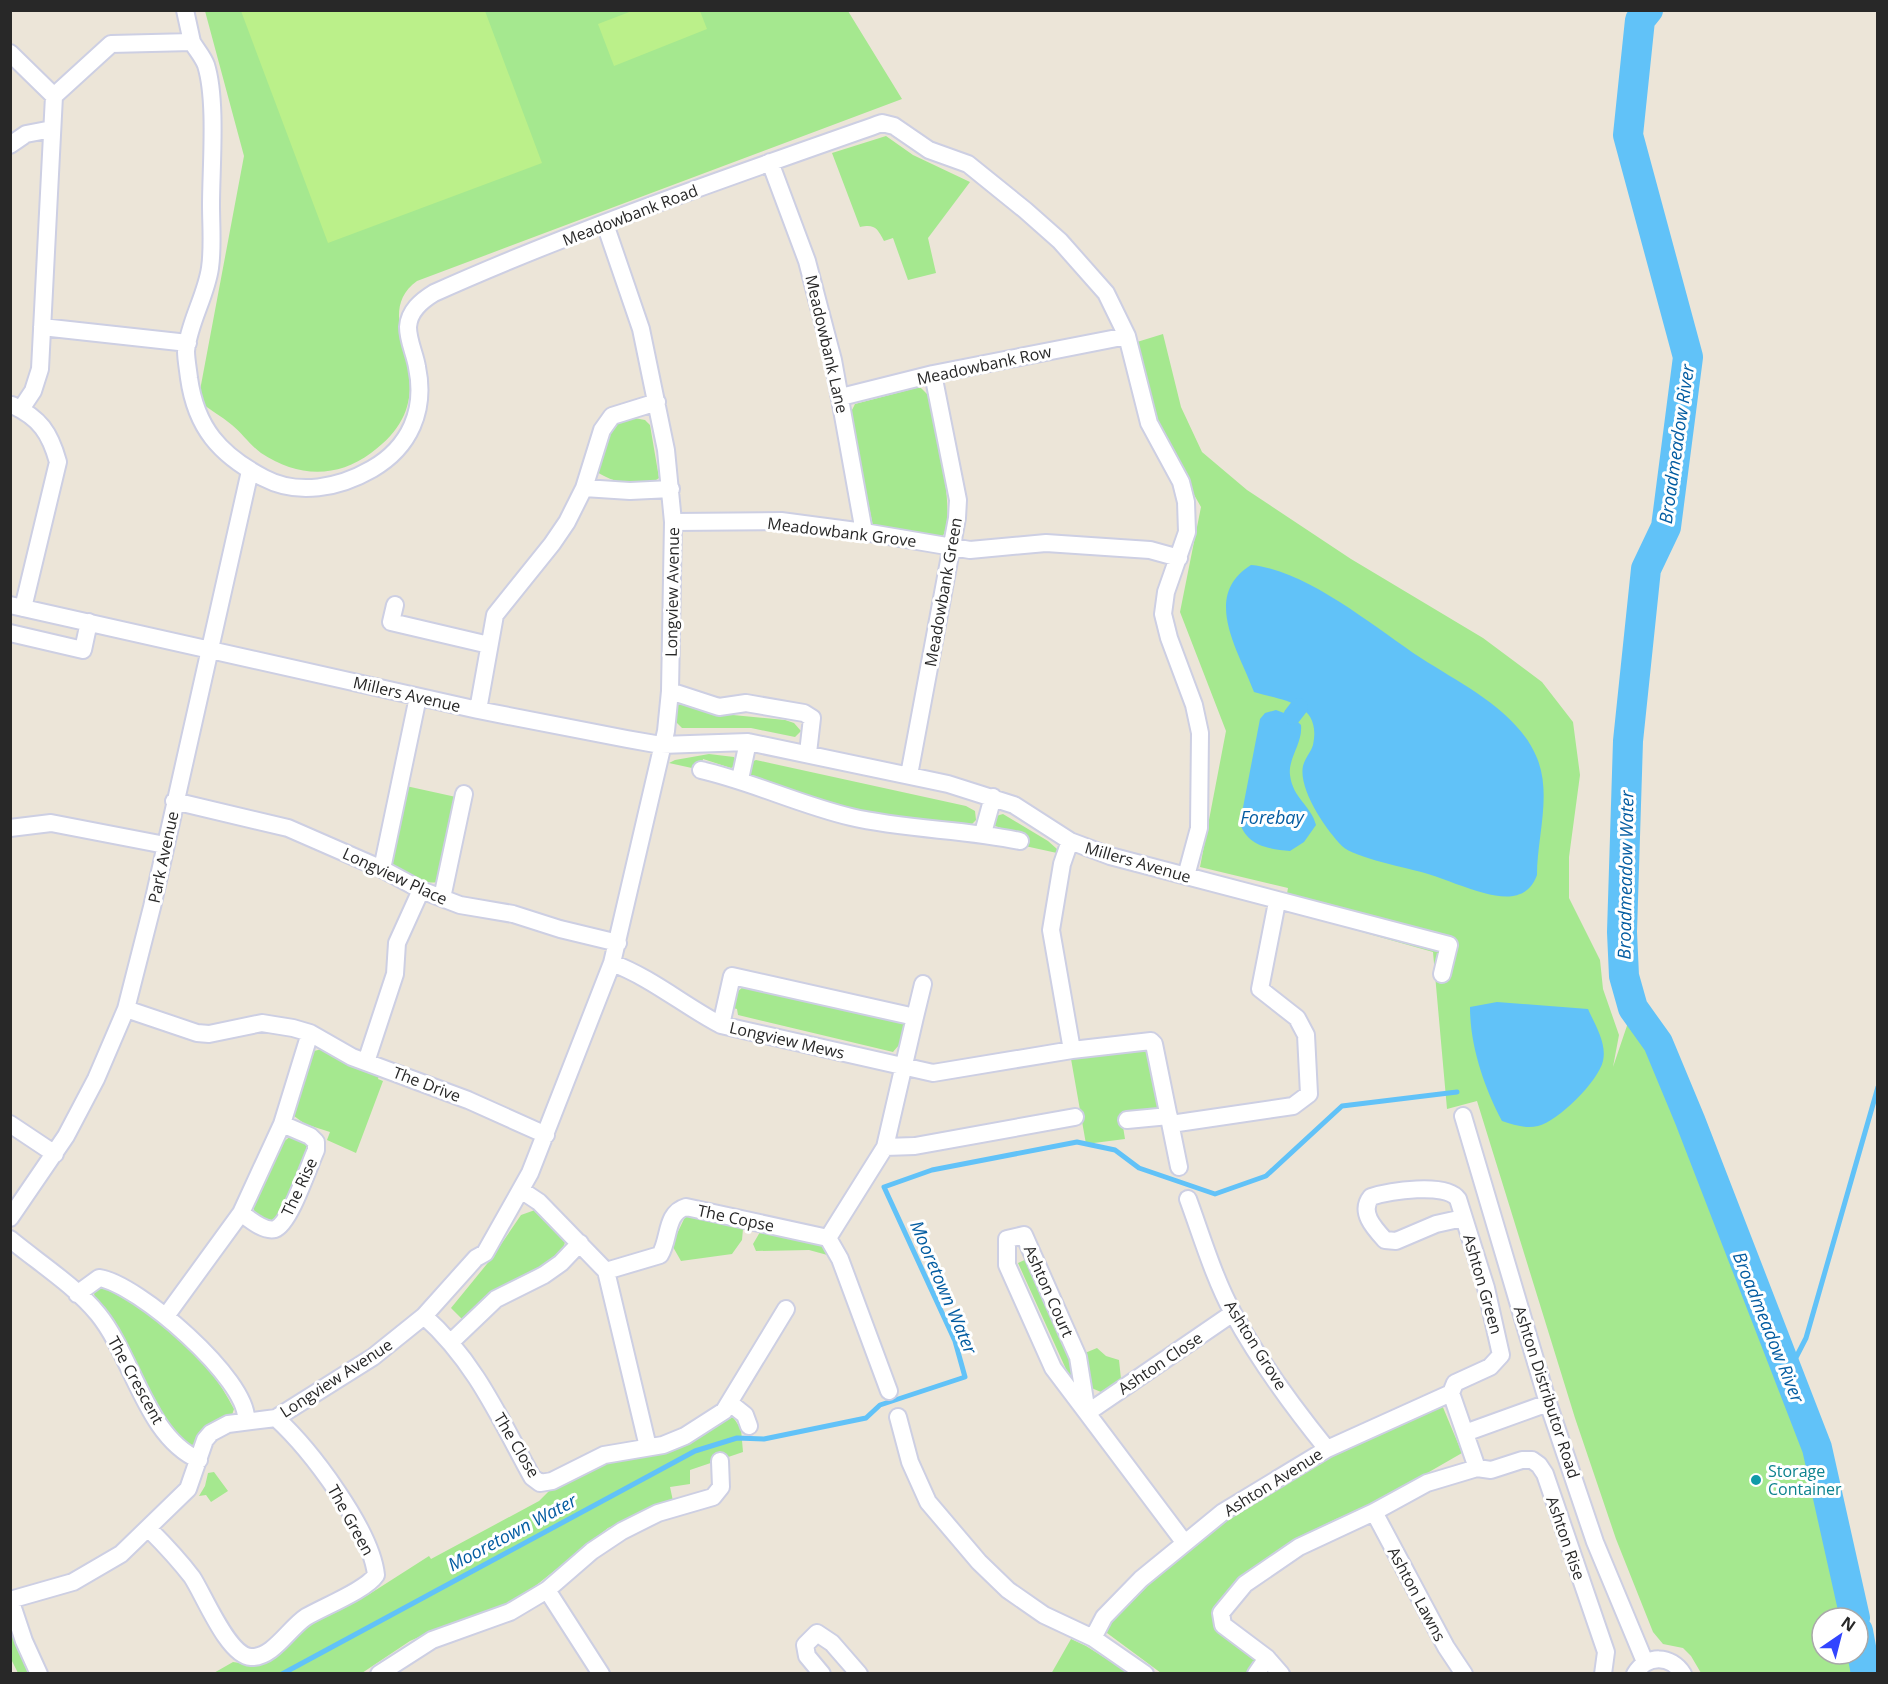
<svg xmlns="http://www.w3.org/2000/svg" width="1888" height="1684" viewBox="0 0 1888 1684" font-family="'Open Sans',sans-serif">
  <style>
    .green { fill: #a5e88f }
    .pitch { fill: #bbf08a }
    .water { fill: #61c2f8 }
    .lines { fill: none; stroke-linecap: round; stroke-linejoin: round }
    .stream { stroke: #61c2f8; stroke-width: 5 }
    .canal { stroke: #61c2f8; stroke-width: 18 }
    .river { stroke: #61c2f8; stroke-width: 30 }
    .minor-casing { stroke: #cdcfe3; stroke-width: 20 }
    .minor { stroke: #fff; stroke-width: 16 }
    .culture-dot { fill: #0f9aa8; stroke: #fff; stroke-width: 2 }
    .labels { text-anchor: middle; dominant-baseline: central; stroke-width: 6; stroke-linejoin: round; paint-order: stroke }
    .street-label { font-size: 16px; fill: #282828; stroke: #fff }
    .culture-label { font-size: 16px; fill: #0d838f; stroke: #fff; text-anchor: start }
    .water-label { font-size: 18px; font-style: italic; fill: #035ca1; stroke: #fff }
  </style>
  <rect width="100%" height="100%" fill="#ece5d8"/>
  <!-- green -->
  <path class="green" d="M 205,11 L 848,11 L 902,99 L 417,281 C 362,321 459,389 371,453 C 336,479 297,477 261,453 C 250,445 242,433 232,425 C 221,416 209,409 198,401 L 244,156 Z
    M 886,136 L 913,155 L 970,182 L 928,238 L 936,273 L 908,280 L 893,238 L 884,241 C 877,228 875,224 860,227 L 832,153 Z
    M 1163,334 L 1181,407 L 1202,452 L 1247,490 L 1351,559 L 1483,638 L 1542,682 L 1573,722 L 1580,775 L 1569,857 L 1569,898 L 1600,960 L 1603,989 L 1619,1035 L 1613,1067 L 1633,1008 L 1658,1043 L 1695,1122 L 1817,1448 L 1855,1618 L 1822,1618 L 1822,1654 L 1858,1654 L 1858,1631 L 1866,1673 L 1701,1673 L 1691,1656 L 1683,1648 L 1663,1644 L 1653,1632 L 1616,1539 L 1575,1418 L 1477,1101 L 1447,1109 L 1433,952 L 1284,910 L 1288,888 L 1200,867 L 1226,731 L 1180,612 L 1201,507 L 1151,419 L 1137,342 Z
    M 920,387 L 928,395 C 934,429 957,508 943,536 L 873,526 L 850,414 L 855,404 Z
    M 629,417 L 645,420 L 650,425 L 659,478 C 644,490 611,482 597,472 C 603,446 601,426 629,417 Z
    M 679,702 L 712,713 L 785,720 L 794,723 L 801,731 L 795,737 L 751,728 L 682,728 L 674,720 Z
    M 709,754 L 734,757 L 738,764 L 731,768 L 703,759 L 701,770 L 669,763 L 675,760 Z
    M 756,760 L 966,806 L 975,811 L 976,820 L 971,825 L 855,813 L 750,777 L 748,773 L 751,762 Z
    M 406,786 L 456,797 L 439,882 C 424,885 400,874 391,861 Z
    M 1003,814 L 1048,841 L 1057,849 L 1057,853 L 1025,846 L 1026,836 L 995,826 L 996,816 Z
    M 744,986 L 900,1021 L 905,1025 L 903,1045 L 899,1045 L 893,1052 L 738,1015 L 737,1009 L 733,1008 L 736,993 Z
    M 326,1048 L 380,1073 L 378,1079 L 383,1081 L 356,1153 L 327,1140 L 330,1132 L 305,1124 L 294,1116 L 310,1057 L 314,1051 Z
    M 1143,1049 L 1150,1053 L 1160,1108 L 1121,1114 L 1125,1139 L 1086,1144 L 1071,1059 Z
    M 291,1136 L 302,1138 L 309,1146 L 308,1151 C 301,1166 283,1219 269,1222 L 255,1214 L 253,1205 L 283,1142 Z
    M 535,1210 L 565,1240 C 566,1263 497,1290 480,1303 C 473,1308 468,1314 462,1319 L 451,1308 L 491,1259 L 521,1215 Z
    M 690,1215 L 738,1225 L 743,1229 L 742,1240 L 732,1254 L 681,1261 L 673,1247 L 674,1240 L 685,1217 Z
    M 760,1232 L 822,1246 L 831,1256 L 809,1250 L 756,1251 L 753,1244 Z
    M 1029,1258 L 1071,1356 L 1075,1375 L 1070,1378 L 1018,1263 Z
    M 102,1285 C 157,1314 206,1353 234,1409 L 232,1415 L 197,1443 L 189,1446 C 154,1411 144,1370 118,1330 C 111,1319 93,1304 94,1291 Z
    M 1097,1348 L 1106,1356 L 1119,1360 L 1121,1379 L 1101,1392 L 1089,1387 L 1085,1353 Z
    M 1442,1405 L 1462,1453 L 1370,1506 L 1336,1519 L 1293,1541 L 1259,1566 L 1218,1606 L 1256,1659 L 1247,1673 L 1161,1673 L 1107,1633 L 1108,1623 L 1185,1548 L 1266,1491 L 1330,1454 Z
    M 733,1417 L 741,1429 L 743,1452 L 690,1470 L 690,1484 L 670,1487 L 673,1501 L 608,1528 L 524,1595 L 497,1609 L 437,1629 L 410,1641 L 362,1673 L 212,1674 L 233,1662 L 253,1665 L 261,1663 L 310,1622 L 349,1601 L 368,1595 L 429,1556 L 431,1559 L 539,1501 L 549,1491 L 595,1466 L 682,1445 Z
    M 214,1472 L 228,1491 L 211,1502 L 206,1495 L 199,1496 L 205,1486 L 208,1473 Z
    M 10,1631 L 28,1673 L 18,1673 L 11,1659 Z
    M 1071,1639 L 1086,1646 L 1129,1673 L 1051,1674 Z"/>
  <!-- pitch -->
  <path class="pitch" d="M 241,11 L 485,11 L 542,163 L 328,243 Z
    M 700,11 L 707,29 L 614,66 L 598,24 L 632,11 Z"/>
  <!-- water -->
  <path class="water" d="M 1251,565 C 1307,570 1374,627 1421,658 C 1461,684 1518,711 1537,758 C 1552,794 1537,837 1537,875 C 1528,900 1506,899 1484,893 C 1465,888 1447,880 1428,874 C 1409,868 1354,858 1342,846 C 1326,830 1298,789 1303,766 C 1305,758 1311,752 1313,745 C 1322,702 1283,701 1254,692 C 1239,651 1201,596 1251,565 Z
    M 1276,710 L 1292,716 L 1301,725 C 1303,743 1288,758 1290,775 C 1293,799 1311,805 1316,825 L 1304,842 L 1290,851 C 1269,849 1247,846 1240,823 L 1260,719 L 1265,713 Z
    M 1497,1002 L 1588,1009 C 1595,1025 1607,1043 1603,1061 C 1598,1082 1558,1121 1538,1126 C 1526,1129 1514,1125 1502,1121 C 1484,1087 1470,1046 1470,1007 Z"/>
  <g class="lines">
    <!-- stream -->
    <path class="stream" d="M 1788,1373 L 1806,1338 L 1878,1087
      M 282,1674 L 695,1451 L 737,1438 L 764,1439 L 866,1418 L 880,1405 L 965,1377 L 955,1341 L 884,1187 L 932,1170 L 1077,1142 L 1115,1150 L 1139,1168 L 1215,1194 L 1266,1176 L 1342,1106 L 1457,1092"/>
    <!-- canal -->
    <path class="canal" d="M 1292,716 L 1299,707"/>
    <!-- river -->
    <path class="river" d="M 1648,10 L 1640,20 L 1628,135 L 1688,357 L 1666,527 L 1646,569 L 1628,741 L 1622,932 L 1624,976 L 1633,1008 L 1658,1043 L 1690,1120 L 1817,1448 L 1855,1618
      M 1858,1631 L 1866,1674"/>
    <!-- minor casing -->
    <g class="minor-casing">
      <path id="minor" d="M 185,10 L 192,42
        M 10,53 L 54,96
        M 10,145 L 26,134 L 52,129
        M 770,162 L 807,261 L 833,360 L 864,532
        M 42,327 L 188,343
        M 841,397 L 933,374 L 1127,336
        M 12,405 C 40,418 50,433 58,462 L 23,608
        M 21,409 L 33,391 L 40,369 L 54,96 L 111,44 L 192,42 C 196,49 203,57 206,65 C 217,100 211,167 211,205 C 211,225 213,248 210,268 C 206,296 189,322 186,351 C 186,359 188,369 189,378 C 196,428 220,455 264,478 C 298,496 339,488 372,469 C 410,447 426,410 417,367 C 415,354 408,341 408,327 C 409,311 421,301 434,293 C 579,228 732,176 882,123 L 894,126 L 929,150 L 968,164 L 1025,210 L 1060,241 L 1106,293 L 1127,336 L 1149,423 L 1181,482 L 1186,502 L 1187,532 L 1166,592 L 1163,614 L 1169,638 L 1194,705 L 1200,733 L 1199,828 L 1186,876
        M 584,488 L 630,491 L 671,489
        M 673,522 L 781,521 L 864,532 L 970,550 L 1046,543 L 1150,550 L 1179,558
        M 10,605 L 478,710 L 627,739 L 661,745 L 748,742 L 948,784 L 1014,805 L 1070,841 L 1110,856 L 1449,945 L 1442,974
        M 395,605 L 391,622 L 489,645
        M 10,633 L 83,650 L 89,622
        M 670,691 L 719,707 L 746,703 L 804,713 L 812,718 L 808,753
        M 478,710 L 495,615 L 552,544 L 567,522 L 584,488 L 602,430 L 612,416 L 657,402
        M 701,770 C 753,782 800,805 851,817 C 907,830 964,829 1020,841
        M 909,775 L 957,518 L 958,500 L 933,374
        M 740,779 L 748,742
        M 174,801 L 288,828 L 382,869 L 421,890 L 460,905 L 513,914 L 560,929 L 618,943
        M 10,828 L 51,823 L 165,845
        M 983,833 L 993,797
        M 1070,841 L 1062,864 L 1051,930 L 1072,1050
        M 382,869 L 418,697
        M 442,898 L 464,794
        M 612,963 C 652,978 683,1005 721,1025 L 933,1073 L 1072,1050 L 1151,1041 L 1154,1044 L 1179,1167
        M 126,1009 L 197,1033 L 209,1034 L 262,1023 L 293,1028 L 310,1033 L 352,1057 L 468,1100 L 546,1135
        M 915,1017 L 923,984
        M 721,1025 L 732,976 L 915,1017 L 885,1147 L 828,1238 L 840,1259 L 889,1391
        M 366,1062 L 395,974 L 397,943 L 421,890
        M 1463,1116 L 1548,1403 L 1595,1542 L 1645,1662
        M 1127,1120 L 1169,1116
        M 10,1124 L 55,1154
        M 1171,1124 L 1293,1106 L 1309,1094 L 1306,1035 L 1297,1018 L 1260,989 L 1277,902
        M 885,1147 L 915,1146 L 1075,1117
        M 521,1190 L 539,1202 L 606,1271 L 648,1447
        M 1188,1199 C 1202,1237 1214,1278 1233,1313 C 1259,1361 1293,1407 1327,1449
        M 241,1213 C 249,1219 264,1232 275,1229 C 290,1224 309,1165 316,1150 L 316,1142 L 310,1136 L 282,1124
        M 10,1218 L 66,1136 L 96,1079 L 126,1009 L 152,907 L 250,471
        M 10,1239 C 39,1263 74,1285 98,1314 C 133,1357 146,1437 199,1460
        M 606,1271 L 660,1255 C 670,1239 665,1213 686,1207 L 828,1238
        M 77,1294 L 99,1278 C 137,1283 249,1380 246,1420
        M 166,1316 L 241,1213 L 282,1124 L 310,1033
        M 424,1316 C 475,1361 500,1419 532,1477 L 540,1483 L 552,1481 L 604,1455 L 663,1445 L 685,1436 L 724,1411 L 786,1309
        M 451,1342 L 496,1299 L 544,1275 L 561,1263 L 580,1243
        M 1451,1393 L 1455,1383 L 1490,1367 L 1501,1355 L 1486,1288 L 1458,1199 C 1446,1182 1389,1191 1371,1197 C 1359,1212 1374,1228 1385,1240 L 1396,1241 L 1436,1224 L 1463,1218
        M 1451,1393 L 1477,1468
        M 730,1403 L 745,1415 L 749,1426
        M 898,1417 L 910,1462 L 928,1502 L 979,1562 L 1008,1590 L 1044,1615 L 1093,1638 L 1145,1674
        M 1465,1433 L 1548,1403
        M 1374,1512 L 1446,1647 L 1464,1674
        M 149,1529 C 164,1544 179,1560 192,1577 C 204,1595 228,1656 251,1657 C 273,1658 289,1628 306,1617 C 325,1606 366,1590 376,1575 C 371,1529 310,1449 276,1418
        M 1184,1542 L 1087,1413 L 1078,1357 L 1024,1235 L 1007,1239 L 1007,1265 L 1053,1368 L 1087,1413 L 1233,1313
        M 547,1590 L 601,1674
        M 10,1599 L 24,1641 L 39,1674
        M 10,1600 L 73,1582 L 121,1554 L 188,1489 L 205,1440 L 211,1433 L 228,1424 L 276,1418 L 373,1357 L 424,1316 L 476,1258 L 485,1253 L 530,1173 L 612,963 L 666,731 L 670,691 L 673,522 L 666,450 L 641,329 L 605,224
        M 1093,1638 L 1104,1617 L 1141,1579 L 1223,1512 L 1327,1449 L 1451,1393
        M 379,1674 L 432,1640 L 510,1612 L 547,1590 L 592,1551 L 622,1531 L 658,1513 L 713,1497 L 721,1487 L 720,1461
        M 822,1674 L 807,1656 L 805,1645 L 817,1633 L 832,1643 L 859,1674
        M 1256,1674 L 1267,1658
        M 1281,1674 L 1267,1658 L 1223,1625 L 1221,1613 L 1245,1584 L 1299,1547 L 1374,1512 L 1427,1483 L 1477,1468 L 1491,1470 L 1522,1460 L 1532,1460 L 1539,1465 L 1545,1474 L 1606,1652 L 1603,1674
        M 1635,1674 C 1647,1654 1671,1655 1683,1674"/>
    </g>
    <!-- minor -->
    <use href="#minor" class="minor"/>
  </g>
  <!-- markers -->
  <circle class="culture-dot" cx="1756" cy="1480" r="6"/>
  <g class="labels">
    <!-- street labels -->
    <g class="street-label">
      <text transform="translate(630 215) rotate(-21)">Meadowbank Road</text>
      <text transform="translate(827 344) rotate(77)">Meadowbank Lane</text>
      <text transform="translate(984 365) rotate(-12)">Meadowbank Row</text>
      <text transform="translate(842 532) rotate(7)">Meadowbank Grove</text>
      <text transform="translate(672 592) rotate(-89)">Longview Avenue</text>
      <text transform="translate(943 592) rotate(-80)">Meadowbank Green</text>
      <text transform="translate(407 694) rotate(13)">Millers Avenue</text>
      <text transform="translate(163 857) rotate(-78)">Park Avenue</text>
      <text transform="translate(1138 862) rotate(16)">Millers Avenue</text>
      <text transform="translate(395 876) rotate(25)">Longview Place</text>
      <text transform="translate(787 1040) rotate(13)">Longview Mews</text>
      <text transform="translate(427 1084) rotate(21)">The Drive</text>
      <text transform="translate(299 1187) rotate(-65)">The Rise</text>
      <text transform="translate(736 1218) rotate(12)">The Copse</text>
      <text transform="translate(1483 1284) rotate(74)">Ashton Green</text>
      <text transform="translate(1049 1291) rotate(66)">Ashton Court</text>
      <text transform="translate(1256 1345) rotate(58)">Ashton Grove</text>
      <text transform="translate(1160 1363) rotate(-34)">Ashton Close</text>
      <text transform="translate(336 1378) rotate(-33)">Longview Avenue</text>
      <text transform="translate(136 1380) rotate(61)">The Crescent</text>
      <text transform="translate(1547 1392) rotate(72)">Ashton Distributor Road</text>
      <text transform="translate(517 1445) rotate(59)">The Close</text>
      <text transform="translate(1273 1482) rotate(-32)">Ashton Avenue</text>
      <text transform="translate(351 1520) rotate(61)">The Green</text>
      <text transform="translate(1566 1538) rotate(71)">Ashton Rise</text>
      <text transform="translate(1417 1594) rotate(62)">Ashton Lawns</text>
    </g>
    <!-- culture labels -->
    <g class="culture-label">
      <text x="1768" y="1471">Storage<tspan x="1768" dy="18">Container</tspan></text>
    </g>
    <!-- water labels -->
    <g class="water-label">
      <text transform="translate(1676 444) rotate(-82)">Broadmeadow River</text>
      <text x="1272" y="817">Forebay</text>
      <text transform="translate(1625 875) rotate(-89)">Broadmeadow Water</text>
      <text transform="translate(944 1287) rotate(67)">Mooretown Water</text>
      <text transform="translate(1769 1327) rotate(68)">Broadmeadow River</text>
      <text transform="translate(512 1532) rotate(-28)">Mooretown Water</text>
    </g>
  </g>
  <!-- border -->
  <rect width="1888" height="1684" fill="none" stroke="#282828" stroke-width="24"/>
  <!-- north arrow -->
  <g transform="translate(1840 1636) rotate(35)"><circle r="28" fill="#ffffff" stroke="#a9a9a9" stroke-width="1.5"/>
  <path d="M0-4.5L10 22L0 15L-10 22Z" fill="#3245ff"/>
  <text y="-9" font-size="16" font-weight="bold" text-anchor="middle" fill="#282828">N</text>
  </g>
</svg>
